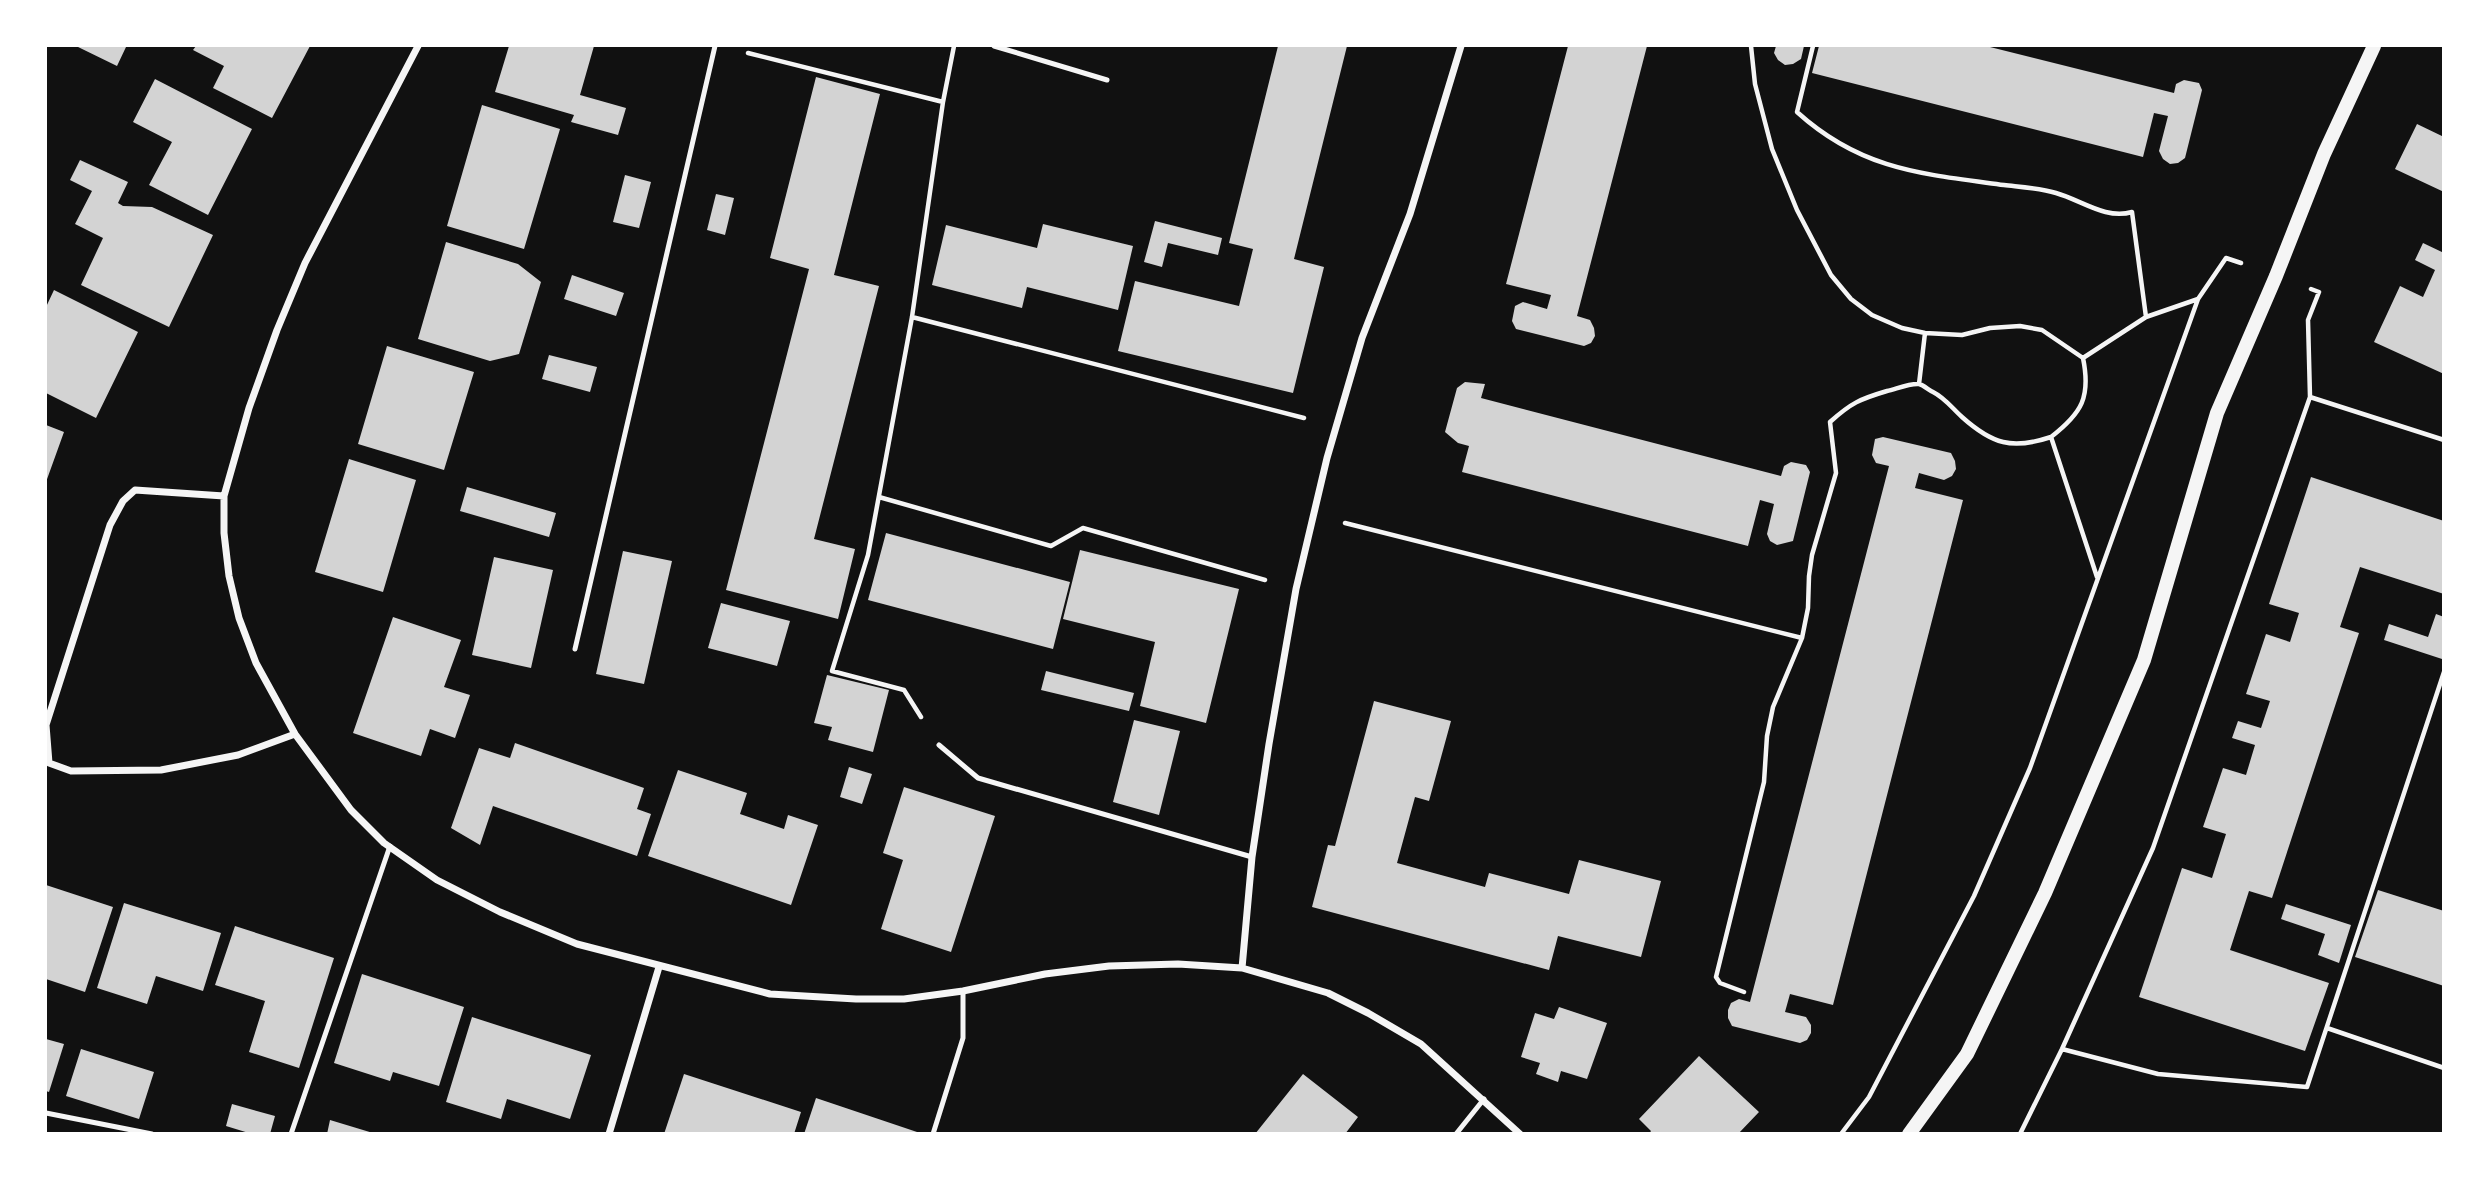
<svg xmlns="http://www.w3.org/2000/svg" width="2489" height="1179" viewBox="0 0 2489 1179" font-family="Montserrat,sans-serif">
  <style>
    .building { fill: #d3d3d3 }
    .lines { fill: none; stroke-linecap: round; stroke-linejoin: round }
    .path { stroke: #f5f5f5; stroke-width: 4.5 }
    .service { stroke: #f5f5f5; stroke-width: 5 }
    .minor { stroke: #f5f5f5; stroke-width: 7 }
    .secondary { stroke: #f5f5f5; stroke-width: 14 }
  </style>
  <rect width="100%" height="100%" fill="#111"/>
  <!-- building -->
  <path class="building" d="M 76,46 L 123,46 L 126,47 L 117,66 Z
    M 196,46 L 310,46 L 272,118 L 213,88 L 224,66 L 193,50 Z
    M 509,46 L 594,46 L 580,95 L 626,108 L 618,135 L 571,122 L 574,115 L 495,92 Z
    M 1278,46 L 1347,46 L 1294,259 L 1324,267 L 1293,393 L 1118,351 L 1135,281 L 1239,306 L 1253,249 L 1229,243 Z
    M 1568,46 L 1647,46 L 1577,316 L 1590,320 L 1594,328 L 1595,336 L 1591,343 L 1584,346 L 1516,329 L 1512,321 L 1515,306 L 1523,302 L 1547,309 L 1551,295 L 1506,284 Z
    M 1776,46 L 1804,46 L 1801,59 L 1793,64 L 1785,65 L 1778,60 L 1774,53 Z
    M 1819,46 L 1986,46 L 2174,93 L 2176,84 L 2184,80 L 2199,83 L 2202,90 L 2185,158 L 2178,163 L 2170,164 L 2163,159 L 2159,151 L 2168,116 L 2154,113 L 2143,157 L 1812,73 Z
    M 816,77 L 880,94 L 834,275 L 879,286 L 814,539 L 855,549 L 838,619 L 726,590 L 809,269 L 770,258 Z
    M 155,79 L 252,129 L 208,215 L 149,185 L 172,142 L 133,122 Z
    M 482,105 L 560,129 L 524,249 L 447,226 Z
    M 2417,124 L 2444,137 L 2444,192 L 2395,169 Z
    M 80,160 L 128,182 L 118,203 L 123,206 L 152,207 L 213,235 L 169,327 L 81,285 L 103,238 L 75,224 L 92,191 L 70,180 Z
    M 625,175 L 651,182 L 639,228 L 613,222 Z
    M 716,194 L 734,198 L 725,235 L 707,230 Z
    M 1155,221 L 1222,238 L 1218,255 L 1168,243 L 1162,267 L 1144,262 Z
    M 1043,224 L 1133,246 L 1118,310 L 1027,287 L 1022,308 L 932,285 L 946,225 L 1037,248 Z
    M 446,242 L 518,264 L 541,282 L 519,354 L 490,361 L 418,339 Z
    M 2423,243 L 2444,253 L 2444,374 L 2374,342 L 2400,286 L 2423,297 L 2435,270 L 2415,260 Z
    M 572,275 L 624,293 L 616,316 L 564,299 Z
    M 54,290 L 138,332 L 96,418 L 46,393 L 46,307 Z
    M 387,346 L 474,372 L 444,470 L 358,444 Z
    M 549,355 L 597,367 L 590,392 L 542,379 Z
    M 1465,382 L 1485,384 L 1481,398 L 1781,476 L 1784,466 L 1791,462 L 1806,465 L 1810,472 L 1793,541 L 1777,545 L 1770,541 L 1767,534 L 1774,504 L 1760,500 L 1748,546 L 1462,472 L 1469,446 L 1458,443 L 1445,432 L 1457,388 Z
    M 46,425 L 64,432 L 46,482 Z
    M 1883,437 L 1951,453 L 1955,461 L 1956,469 L 1952,476 L 1944,480 L 1919,473 L 1915,488 L 1963,500 L 1833,1005 L 1790,994 L 1785,1012 L 1806,1017 L 1811,1025 L 1811,1033 L 1807,1040 L 1800,1043 L 1732,1026 L 1728,1018 L 1728,1010 L 1731,1003 L 1739,999 L 1750,1002 L 1889,466 L 1876,463 L 1872,455 L 1875,439 Z
    M 349,459 L 416,480 L 383,592 L 315,572 Z
    M 2311,477 L 2444,521 L 2444,594 L 2360,567 L 2340,627 L 2359,633 L 2272,898 L 2249,891 L 2230,950 L 2329,983 L 2305,1051 L 2139,997 L 2182,868 L 2212,878 L 2226,834 L 2203,827 L 2223,768 L 2246,775 L 2255,745 L 2232,738 L 2238,721 L 2261,728 L 2270,701 L 2246,694 L 2266,634 L 2290,642 L 2299,613 L 2269,604 Z
    M 467,487 L 556,513 L 549,537 L 460,511 Z
    M 886,533 L 1070,582 L 1053,649 L 868,600 Z
    M 1080,550 L 1239,589 L 1206,723 L 1140,706 L 1155,642 L 1063,619 Z
    M 623,551 L 672,561 L 644,684 L 596,674 Z
    M 494,557 L 553,570 L 531,668 L 472,655 Z
    M 721,603 L 790,621 L 777,666 L 708,648 Z
    M 2436,614 L 2444,617 L 2442,659 L 2384,640 L 2389,624 L 2428,637 Z
    M 393,617 L 461,640 L 444,687 L 470,695 L 455,738 L 430,729 L 421,756 L 353,733 Z
    M 1046,671 L 1134,693 L 1129,711 L 1041,690 Z
    M 827,675 L 889,690 L 873,752 L 828,740 L 832,727 L 814,723 Z
    M 1374,701 L 1451,721 L 1429,801 L 1415,797 L 1397,863 L 1485,887 L 1489,873 L 1569,894 L 1579,860 L 1661,881 L 1641,957 L 1558,936 L 1549,970 L 1312,907 L 1328,845 L 1335,846 Z
    M 1134,720 L 1180,731 L 1159,815 L 1113,802 Z
    M 515,743 L 644,788 L 637,809 L 651,814 L 637,856 L 493,806 L 480,845 L 451,828 L 479,748 L 510,758 Z
    M 849,767 L 872,774 L 862,804 L 840,797 Z
    M 678,770 L 747,793 L 740,814 L 784,829 L 788,815 L 818,825 L 791,905 L 648,856 Z
    M 904,787 L 995,816 L 951,952 L 881,929 L 903,860 L 883,853 Z
    M 46,885 L 113,907 L 85,992 L 46,979 Z
    M 2378,890 L 2444,911 L 2444,986 L 2355,957 Z
    M 124,903 L 221,933 L 203,991 L 156,976 L 147,1004 L 97,988 Z
    M 2286,904 L 2351,925 L 2339,963 L 2318,955 L 2325,934 L 2281,919 Z
    M 235,926 L 334,958 L 299,1068 L 249,1052 L 265,1001 L 215,985 Z
    M 362,974 L 464,1007 L 439,1086 L 393,1072 L 390,1081 L 334,1063 Z
    M 1559,1007 L 1607,1023 L 1587,1079 L 1561,1071 L 1558,1082 L 1536,1074 L 1540,1063 L 1521,1057 L 1535,1013 L 1554,1019 Z
    M 472,1017 L 591,1055 L 570,1119 L 507,1099 L 501,1119 L 446,1102 Z
    M 46,1039 L 64,1044 L 49,1092 L 46,1091 Z
    M 81,1049 L 154,1072 L 139,1119 L 66,1096 Z
    M 1699,1056 L 1759,1112 L 1738,1134 L 1649,1134 L 1651,1131 L 1639,1119 Z
    M 684,1074 L 801,1112 L 794,1134 L 664,1134 Z
    M 1303,1074 L 1358,1117 L 1345,1134 L 1255,1134 Z
    M 816,1098 L 920,1133 L 920,1134 L 804,1134 Z
    M 232,1104 L 275,1116 L 270,1134 L 252,1134 L 226,1126 Z
    M 330,1120 L 373,1133 L 373,1134 L 327,1134 Z"/>
  <g class="lines">
    <!-- path -->
    <path class="path" d="M 1751,46 L 1755,84 L 1772,149 L 1797,210 L 1831,275 L 1851,299 L 1872,315 L 1902,328 L 1925,333 L 1962,335 L 1990,328 L 2020,326 L 2042,330 L 2083,358
      M 1813,46 L 1797,112 C 1861,170 1922,174 2004,185 C 2021,187 2039,188 2056,193 C 2081,200 2106,220 2132,212 L 2146,317
      M 748,53 L 943,102
      M 912,317 L 1304,418
      M 1919,384 L 1925,333
      M 2310,397 L 2444,440
      M 879,497 L 1051,546 L 1083,528 L 1265,580
      M 1345,523 L 1802,638
      M 2097,577 L 2051,437 C 2082,413 2091,397 2083,358 L 2146,317 L 2198,299
      M 921,717 L 904,690 L 832,671 L 868,555 L 912,317 L 943,102 L 954,46
      M 1744,992 L 1720,983 L 1716,977 L 1764,782 L 1767,736 L 1773,707 L 1802,638 L 1808,608 L 1809,576 L 1812,555 L 1836,473 L 1830,422 C 1851,403 1860,399 1887,391 C 1896,389 1910,383 1919,384 C 1923,385 1929,390 1933,392 C 1945,398 1952,408 1962,417 C 1992,444 2012,450 2051,437
      M 2327,1028 L 2444,1068
      M 2062,1049 L 2158,1074 L 2307,1087 L 2444,672
      M 1841,1134 L 1869,1097 L 1974,896 L 2030,768 L 2198,299 L 2226,258 L 2241,263
      M 2020,1134 L 2062,1049 L 2153,848 L 2310,397 L 2308,320 L 2319,292 L 2311,289"/>
    <!-- service -->
    <path class="service" d="M 994,46 L 1107,80
      M 575,649 L 715,46
      M 939,745 L 978,778 L 1252,857
      M 46,1113 L 152,1134
      M 291,1134 L 390,846
      M 933,1134 L 963,1038 L 963,991
      M 1456,1134 L 1484,1099"/>
    <!-- minor -->
    <path class="minor" d="M 418,46 L 305,263 L 277,330 L 249,408 L 224,496 L 224,533 L 229,576 L 239,618 L 256,663 L 295,734 L 351,810 L 384,843 L 437,880 L 500,912 L 577,944 L 770,994 L 856,999 L 904,999 L 963,991 L 1045,974 L 1109,966 L 1178,964 L 1242,968 L 1328,993 L 1368,1013 L 1421,1044 L 1520,1134
      M 224,496 L 135,490 L 123,501 L 110,525 L 46,725 L 49,763 L 71,771 L 161,770 L 238,755 L 295,734
      M 1242,968 L 1252,857 L 1269,744 L 1296,589 L 1327,458 L 1362,338 L 1410,214 L 1461,46
      M 609,1134 L 659,967"/>
    <!-- secondary -->
    <path class="secondary" d="M 1909,1134 L 1967,1054 L 2045,893 L 2144,660 L 2217,413 L 2276,276 L 2324,154 L 2374,46"/>
  </g>
  <!-- border -->
  <rect width="2489" height="1179" fill="none" stroke="#ffffff" stroke-width="94"/>
</svg>
